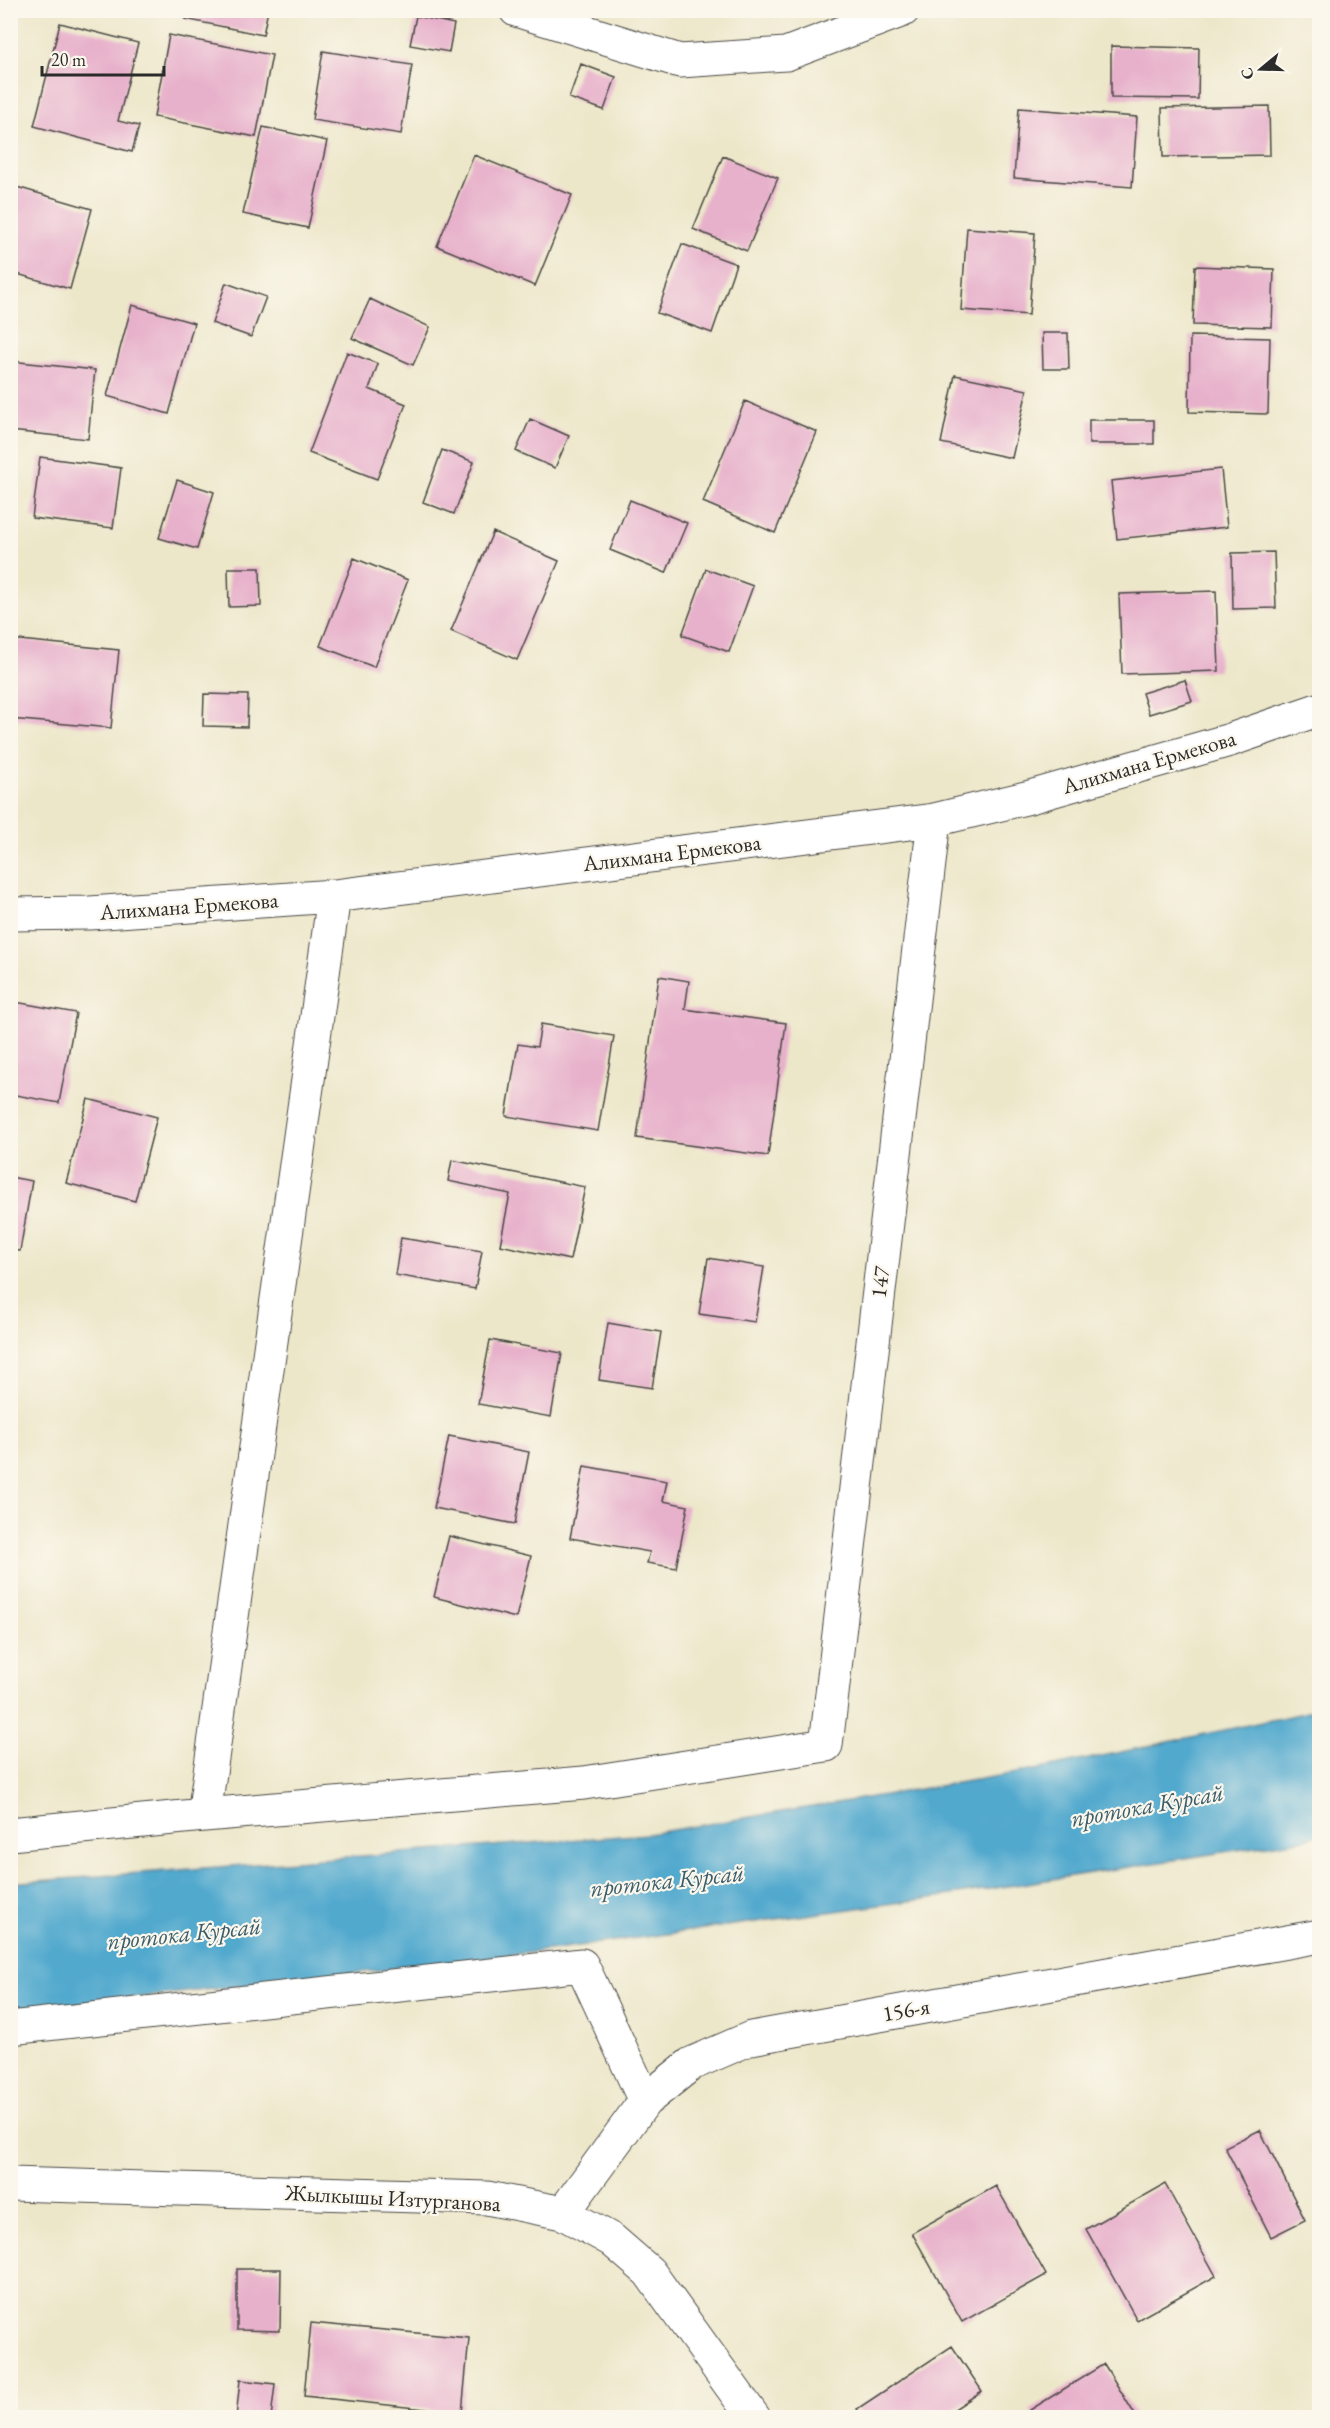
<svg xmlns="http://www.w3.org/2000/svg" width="1330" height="2428" viewBox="0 0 1330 2428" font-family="'EB Garamond',serif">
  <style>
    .water { fill: #51a9ce; stroke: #3e6a7c; stroke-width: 1.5 }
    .building { fill: #e7b0cb }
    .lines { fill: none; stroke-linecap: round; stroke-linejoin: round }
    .street-casing { stroke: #484743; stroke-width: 35 }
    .street { stroke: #fff; stroke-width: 33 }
    .labels { text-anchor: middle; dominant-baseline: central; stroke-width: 4.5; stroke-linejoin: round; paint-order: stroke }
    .street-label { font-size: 22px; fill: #2b2b2b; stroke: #fbf7ec }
    .water-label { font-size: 24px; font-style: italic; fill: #3a5d6c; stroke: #fbf7ec }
  </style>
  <rect width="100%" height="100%" fill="#fbf7ec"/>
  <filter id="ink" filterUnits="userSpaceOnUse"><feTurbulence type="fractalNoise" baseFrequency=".0167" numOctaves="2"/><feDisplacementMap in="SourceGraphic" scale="12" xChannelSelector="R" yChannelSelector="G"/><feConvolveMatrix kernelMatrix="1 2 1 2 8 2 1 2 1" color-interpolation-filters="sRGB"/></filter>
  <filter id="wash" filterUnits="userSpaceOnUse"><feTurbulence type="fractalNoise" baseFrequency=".008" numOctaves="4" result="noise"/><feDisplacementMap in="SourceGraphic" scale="24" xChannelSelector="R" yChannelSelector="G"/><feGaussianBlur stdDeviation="1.35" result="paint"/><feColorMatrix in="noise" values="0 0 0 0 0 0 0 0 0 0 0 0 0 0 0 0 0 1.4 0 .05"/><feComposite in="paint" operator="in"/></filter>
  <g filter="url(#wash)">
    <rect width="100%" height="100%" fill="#ede7ca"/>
    <!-- water -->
    <path class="water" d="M 1319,1707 L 1319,1834 L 1306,1839 L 932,1898 L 504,1956 L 11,2012 L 11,1883 L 648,1834 L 1041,1769 L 1304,1713 Z"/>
    <g id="blocks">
      <!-- building -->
      <path class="building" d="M 187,10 L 268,10 L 263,35 L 185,19 Z
        M 416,16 L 454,24 L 449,52 L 410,45 Z
        M 60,23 L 138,43 L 118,121 L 139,126 L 132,152 L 34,126 Z
        M 169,35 L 272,55 L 256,137 L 154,117 Z
        M 1111,46 L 1199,48 L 1198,99 L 1111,98 Z
        M 323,51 L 412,65 L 401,134 L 312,120 Z
        M 581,64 L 616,77 L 604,110 L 569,98 Z
        M 1269,106 L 1270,155 L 1163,157 L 1162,108 Z
        M 1019,108 L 1137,117 L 1132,187 L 1014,178 Z
        M 263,127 L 327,141 L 308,228 L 243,214 Z
        M 474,155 L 572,195 L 535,286 L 437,246 Z
        M 723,156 L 778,178 L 747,251 L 693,229 Z
        M 10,185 L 92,209 L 70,289 L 10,272 Z
        M 967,228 L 1035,233 L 1029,315 L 961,310 Z
        M 682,244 L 736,264 L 712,333 L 657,313 Z
        M 1318,265 L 1320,265 L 1320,290 L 1316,289 Z
        M 1195,266 L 1274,269 L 1272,327 L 1193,325 Z
        M 226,283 L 266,297 L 251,337 L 212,323 Z
        M 370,299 L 430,327 L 413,365 L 352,338 Z
        M 132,305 L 194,323 L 169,414 L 107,396 Z
        M 1042,333 L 1068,333 L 1069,369 L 1043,369 Z
        M 1190,336 L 1270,338 L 1268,414 L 1189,412 Z
        M 347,352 L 378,364 L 369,389 L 406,404 L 377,479 L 309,453 Z
        M 10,361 L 95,370 L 88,439 L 10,431 Z
        M 955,375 L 1027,390 L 1012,458 L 941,443 Z
        M 745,401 L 817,432 L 775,533 L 703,502 Z
        M 530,419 L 569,436 L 555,468 L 516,451 Z
        M 1089,420 L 1154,420 L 1154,444 L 1089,444 Z
        M 442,450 L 474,462 L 454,514 L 423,502 Z
        M 40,457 L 121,468 L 113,528 L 32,518 Z
        M 1221,469 L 1227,527 L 1117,539 L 1111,481 Z
        M 177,480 L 214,492 L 197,549 L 159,538 Z
        M 630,500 L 687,523 L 666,573 L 610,550 Z
        M 493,532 L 559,561 L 517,660 L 451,631 Z
        M 1274,552 L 1276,608 L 1233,609 L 1232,553 Z
        M 354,558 L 408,580 L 374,667 L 320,646 Z
        M 228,568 L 260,568 L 261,606 L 229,607 Z
        M 706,569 L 753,586 L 729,652 L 682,635 Z
        M 1216,591 L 1219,671 L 1122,674 L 1119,594 Z
        M 10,639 L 119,650 L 111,728 L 10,719 Z
        M 1185,680 L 1192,701 L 1149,714 L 1142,693 Z
        M 204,694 L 248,695 L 247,727 L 203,726 Z
        M 659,976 L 689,981 L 685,1009 L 786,1023 L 768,1156 L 637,1138 Z
        M 10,1001 L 76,1013 L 59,1103 L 10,1094 Z
        M 541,1024 L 614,1036 L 598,1131 L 506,1116 L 518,1044 L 537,1047 Z
        M 88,1099 L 157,1117 L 135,1201 L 66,1183 Z
        M 452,1160 L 585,1187 L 570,1260 L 500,1245 L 510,1194 L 448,1181 Z
        M 10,1177 L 32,1181 L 20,1251 L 10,1250 Z
        M 401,1238 L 482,1251 L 475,1289 L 395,1275 Z
        M 708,1258 L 764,1267 L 755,1322 L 699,1314 Z
        M 608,1323 L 661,1332 L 652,1388 L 599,1380 Z
        M 490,1340 L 562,1353 L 551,1417 L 478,1404 Z
        M 449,1436 L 529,1452 L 515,1524 L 434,1508 Z
        M 584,1466 L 667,1481 L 663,1501 L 688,1506 L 676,1568 L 647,1563 L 650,1552 L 570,1538 Z
        M 449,1536 L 531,1556 L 516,1618 L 434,1597 Z
        M 1260,2130 L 1305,2220 L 1271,2237 L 1225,2147 Z
        M 1165,2184 L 1216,2276 L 1137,2320 L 1086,2229 Z
        M 996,2186 L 1046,2275 L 962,2322 L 912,2233 Z
        M 237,2269 L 281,2269 L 280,2331 L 237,2330 Z
        M 311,2323 L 469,2338 L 462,2413 L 304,2396 Z
        M 952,2346 L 982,2391 L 941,2418 L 863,2418 L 857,2409 Z
        M 1104,2364 L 1137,2418 L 1035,2418 L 1030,2410 Z
        M 240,2380 L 275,2384 L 271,2418 L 236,2418 Z"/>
    </g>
  </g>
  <g filter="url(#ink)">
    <use href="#blocks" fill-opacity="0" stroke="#484743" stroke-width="1.5"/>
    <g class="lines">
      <!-- street casing -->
      <g class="street-casing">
        <path id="street" d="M 516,10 L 680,61 L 786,54 L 903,10
          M 10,914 L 90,913 L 334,896 L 934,820 L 1030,797 L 1230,740 L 1320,709
          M 204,1815 L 334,896
          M 10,1834 L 204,1815 L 584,1783 L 826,1745 L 934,820
          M 10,2028 L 582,1965 L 645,2101
          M 10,2184 L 487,2198 L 563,2213 L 612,2240 L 649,2272 L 754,2418
          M 563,2213 L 645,2101 L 691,2064 L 751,2038 L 1320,1936"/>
      </g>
      <!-- street -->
      <use href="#street" class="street"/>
    </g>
  </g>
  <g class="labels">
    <!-- street labels -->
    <g class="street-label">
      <text transform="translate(1149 762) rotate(-16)">Алихмана Ермекова</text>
      <text transform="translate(672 853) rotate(-7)">Алихмана Ермекова</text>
      <text transform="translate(189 906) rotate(-4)">Алихмана Ермекова</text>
      <text transform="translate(880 1282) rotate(-83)">147</text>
      <text transform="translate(906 2010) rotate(-10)">156-я</text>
      <text transform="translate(393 2198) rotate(3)">Жылкышы Изтурганова</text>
    </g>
    <!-- water labels -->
    <g class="water-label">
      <text transform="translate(1147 1805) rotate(-10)">протока Курсай</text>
      <text transform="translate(667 1880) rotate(-6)">протока Курсай</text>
      <text transform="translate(184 1933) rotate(-6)">протока Курсай</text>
    </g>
  </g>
  <!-- margin -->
  <rect width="1330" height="2428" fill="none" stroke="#fbf7ec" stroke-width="36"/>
  <!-- north arrow -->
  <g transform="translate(1261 69) rotate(251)" stroke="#fbf7ec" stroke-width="4.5" paint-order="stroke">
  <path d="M0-4.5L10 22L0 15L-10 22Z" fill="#2b2b2b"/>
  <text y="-9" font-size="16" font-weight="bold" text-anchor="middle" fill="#2b2b2b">С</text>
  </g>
  <!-- scale -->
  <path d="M42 66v9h122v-9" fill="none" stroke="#2b2b2b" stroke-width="3"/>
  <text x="51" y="66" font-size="18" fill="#2b2b2b" stroke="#fbf7ec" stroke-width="4.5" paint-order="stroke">20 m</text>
</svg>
